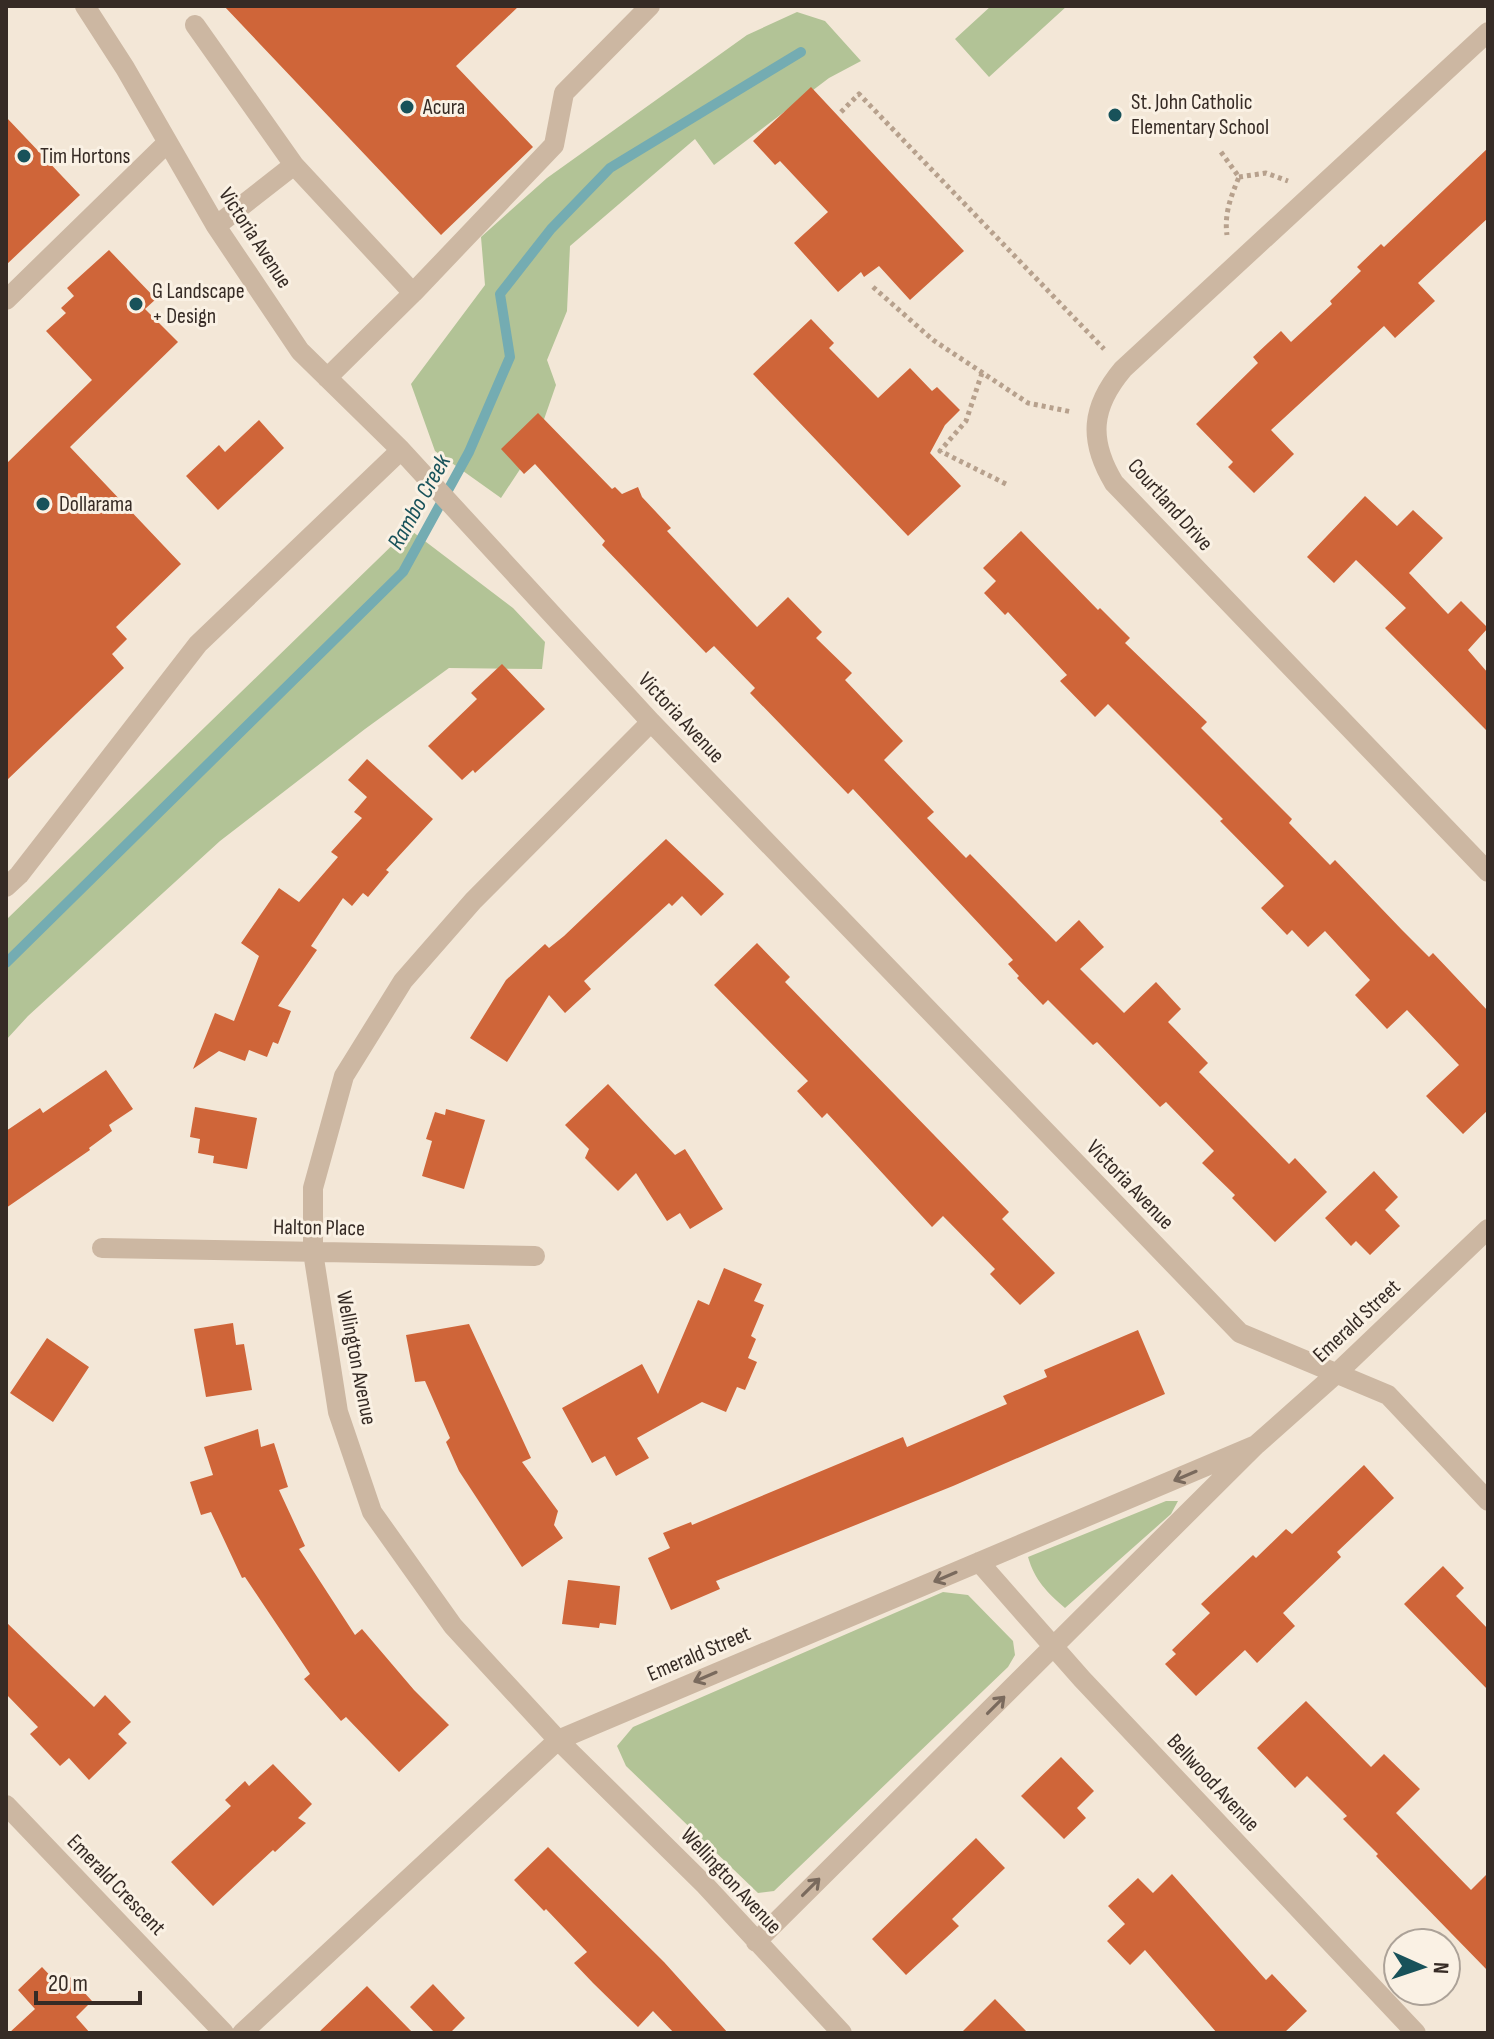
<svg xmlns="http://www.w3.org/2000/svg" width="1494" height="2039" viewBox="0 0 1494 2039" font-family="'Sofia Sans Condensed',sans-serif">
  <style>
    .green { fill: #b2c396 }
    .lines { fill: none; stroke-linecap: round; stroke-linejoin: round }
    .stream { stroke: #74acb2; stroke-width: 10 }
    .building { fill: #cf6539 }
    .path { stroke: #b7a18d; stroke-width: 5; stroke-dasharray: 4 4; stroke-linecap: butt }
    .minor { stroke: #ccb7a2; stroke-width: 20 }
    .oneway { stroke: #7a6a5d }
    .poi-dot { fill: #18525a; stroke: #faf1e4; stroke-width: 3 }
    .labels { text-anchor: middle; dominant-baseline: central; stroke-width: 6; stroke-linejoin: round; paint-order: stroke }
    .poi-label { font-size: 22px; fill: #362b25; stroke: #faf1e4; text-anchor: start }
    .street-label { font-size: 22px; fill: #362b25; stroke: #faf1e4 }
    .water-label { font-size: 24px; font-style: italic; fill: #18525a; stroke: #faf1e4 }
  </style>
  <rect width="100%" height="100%" fill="#f3e7d7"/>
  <!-- green -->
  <path class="green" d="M 991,6 L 1067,6 L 989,77 L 955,39 Z
    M 797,12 L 825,21 L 861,61 L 829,78 L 714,165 L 695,139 L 570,246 L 567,311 L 547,360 L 556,385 L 534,448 L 501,498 L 435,451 L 411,384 L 485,285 L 481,237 L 547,178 L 747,35 Z
    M 409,529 L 513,608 L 545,642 L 542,669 L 449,668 L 365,729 L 220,841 L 28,1016 L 6,1040 L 6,920 Z
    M 1166,1501 L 1178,1501 L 1171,1514 L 1065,1608 C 1047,1592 1035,1581 1028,1557 Z
    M 943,1592 L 968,1595 L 1013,1641 L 1015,1655 L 1008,1667 L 774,1891 L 758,1893 L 626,1766 L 617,1746 L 633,1727 Z"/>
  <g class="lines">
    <!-- stream -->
    <path class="stream" d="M 6,963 L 403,572 L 469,452 L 510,357 L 500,294 L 551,229 L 610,168 L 801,52"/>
  </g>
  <!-- building -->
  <path class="building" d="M 224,6 L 519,6 L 456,66 L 533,147 L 441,235 Z
    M 811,87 L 964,251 L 910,300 L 879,266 L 864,277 L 861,272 L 838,292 L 794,243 L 828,212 L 780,161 L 775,165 L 753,141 Z
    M 6,117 L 80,195 L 6,265 Z
    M 1488,148 L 1488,218 L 1418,283 L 1435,301 L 1395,338 L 1384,326 L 1271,430 L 1294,454 L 1254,493 L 1228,467 L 1233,462 L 1196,424 L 1258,363 L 1253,357 L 1281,331 L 1291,342 L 1332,304 L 1330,301 L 1361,271 L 1357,267 L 1381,244 L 1384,247 Z
    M 109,250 L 156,299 L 145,309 L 178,342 L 70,447 L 181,564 L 116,627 L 127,639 L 112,654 L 124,668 L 6,781 L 6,464 L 92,380 L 46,331 L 66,313 L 61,308 L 74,296 L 67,288 Z
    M 811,319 L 834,343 L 829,348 L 878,398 L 910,368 L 932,391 L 937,387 L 960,410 L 945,425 L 930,453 L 961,486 L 908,536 L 753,374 Z
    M 538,413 L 612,489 L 615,487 L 622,494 L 638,487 L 642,497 L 671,528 L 667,531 L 757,627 L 788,597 L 822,632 L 816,638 L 852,673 L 845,680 L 903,741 L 884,760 L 934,812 L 927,818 L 966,858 L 970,854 L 1056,942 L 1079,920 L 1104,947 L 1080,969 L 1124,1013 L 1156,982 L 1181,1009 L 1168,1022 L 1208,1063 L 1199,1072 L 1289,1164 L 1295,1158 L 1327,1192 L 1275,1242 L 1232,1198 L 1235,1195 L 1202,1163 L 1214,1151 L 1166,1102 L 1160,1107 L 1097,1042 L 1093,1045 L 1048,1000 L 1043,1005 L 1017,978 L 1019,976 L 1008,964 L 1013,960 L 853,789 L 848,794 L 750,693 L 755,688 L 714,646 L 706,653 L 602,545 L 605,541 L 535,464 L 524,474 L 501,449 Z
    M 259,420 L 284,448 L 218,510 L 186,476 L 219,445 L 225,452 Z
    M 1365,496 L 1397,526 L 1413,510 L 1443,538 L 1409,573 L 1448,614 L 1461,601 L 1488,628 L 1468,650 L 1488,673 L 1488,732 L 1385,628 L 1406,608 L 1356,560 L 1334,583 L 1307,557 Z
    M 1021,531 L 1098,610 L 1100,608 L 1130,638 L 1125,643 L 1207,722 L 1201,728 L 1292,819 L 1289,823 L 1330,865 L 1335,860 L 1402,930 L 1429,957 L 1433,953 L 1488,1011 L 1488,1110 L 1463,1134 L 1426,1096 L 1459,1065 L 1407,1010 L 1387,1029 L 1355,995 L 1370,980 L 1325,931 L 1308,947 L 1292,930 L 1287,935 L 1261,908 L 1284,886 L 1220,821 L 1223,819 L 1108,704 L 1095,717 L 1060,681 L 1067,675 L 1008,612 L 1005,615 L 984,593 L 996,581 L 983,568 Z
    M 502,664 L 545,709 L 475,773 L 473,770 L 462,780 L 428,746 L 477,699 L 471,693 Z
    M 367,759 L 433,819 L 386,870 L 389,872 L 368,897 L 363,893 L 352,906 L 343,898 L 311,946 L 317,950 L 278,1006 L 291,1011 L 278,1044 L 273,1042 L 267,1057 L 249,1050 L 245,1061 L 219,1051 L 193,1069 L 215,1013 L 234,1021 L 259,956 L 241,943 L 279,888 L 299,902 L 338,857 L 331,852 L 362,818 L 354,812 L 367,797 L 348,780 Z
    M 666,839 L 724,894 L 701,916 L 682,896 L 672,906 L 669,903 L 584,981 L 591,989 L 565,1013 L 549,995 L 507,1062 L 470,1038 L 506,980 L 545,944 L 549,948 L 564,936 Z
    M 757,943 L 790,977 L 785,982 L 1009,1212 L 1002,1219 L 1055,1273 L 1020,1305 L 990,1274 L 995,1269 L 943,1216 L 932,1227 L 827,1113 L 822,1118 L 797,1091 L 808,1081 L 714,985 Z
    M 106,1070 L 133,1109 L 109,1125 L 112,1131 L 89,1148 L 90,1150 L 6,1208 L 6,1131 L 40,1108 L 43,1113 Z
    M 608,1084 L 675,1155 L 685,1149 L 723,1209 L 690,1229 L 680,1213 L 667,1221 L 636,1173 L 618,1191 L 585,1158 L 589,1149 L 565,1125 Z
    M 195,1107 L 257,1118 L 247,1169 L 213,1163 L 214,1156 L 198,1153 L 200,1139 L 190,1137 Z
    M 446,1109 L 485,1120 L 464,1189 L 422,1176 L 432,1141 L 426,1139 L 435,1112 L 445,1115 Z
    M 1374,1171 L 1398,1197 L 1385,1210 L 1400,1226 L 1370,1255 L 1356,1241 L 1351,1246 L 1325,1218 Z
    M 724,1268 L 762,1284 L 754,1301 L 764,1305 L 751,1336 L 756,1339 L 748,1358 L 757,1362 L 745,1390 L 737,1387 L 726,1412 L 702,1402 L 637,1438 L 649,1458 L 616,1476 L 605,1456 L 592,1463 L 562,1408 L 642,1364 L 658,1394 L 698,1300 L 709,1305 Z
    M 233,1323 L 236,1345 L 244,1344 L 252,1390 L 206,1397 L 194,1329 Z
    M 469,1324 L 531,1458 L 522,1462 L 558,1511 L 554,1525 L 563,1538 L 522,1567 L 459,1471 L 446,1442 L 450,1438 L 425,1381 L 415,1382 L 406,1335 Z
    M 1138,1330 L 1165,1394 L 953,1486 L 716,1581 L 720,1589 L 671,1610 L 648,1558 L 670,1548 L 663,1533 L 691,1522 L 692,1525 L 903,1437 L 907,1447 L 1007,1404 L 1003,1396 L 1047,1377 L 1044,1370 Z
    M 47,1338 L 89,1367 L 53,1422 L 10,1393 Z
    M 258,1429 L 261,1447 L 274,1443 L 288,1487 L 279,1490 L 305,1546 L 299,1549 L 355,1635 L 362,1629 L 414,1690 L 449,1725 L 399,1772 L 346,1717 L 341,1721 L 304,1679 L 310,1674 L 245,1577 L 242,1578 L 211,1512 L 201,1515 L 190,1482 L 213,1475 L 204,1447 Z
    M 1364,1465 L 1394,1498 L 1337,1552 L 1341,1557 L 1283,1613 L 1295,1626 L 1257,1663 L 1245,1650 L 1196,1696 L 1165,1664 L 1176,1654 L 1172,1650 L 1210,1613 L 1201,1604 L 1253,1555 L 1256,1558 L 1286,1529 L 1292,1534 Z
    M 1443,1566 L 1464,1588 L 1456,1596 L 1488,1629 L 1488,1690 L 1404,1604 Z
    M 568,1580 L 620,1586 L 616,1625 L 600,1623 L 599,1628 L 562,1624 Z
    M 6,1622 L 94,1707 L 105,1695 L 131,1722 L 118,1734 L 127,1743 L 89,1780 L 69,1758 L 60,1766 L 30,1734 L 38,1727 L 6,1694 Z
    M 1306,1701 L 1371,1767 L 1384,1754 L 1420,1789 L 1396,1813 L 1471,1890 L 1488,1873 L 1488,1971 L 1376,1856 L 1378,1854 L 1343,1819 L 1347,1816 L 1307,1776 L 1295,1788 L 1257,1748 Z
    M 1061,1757 L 1094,1791 L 1077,1808 L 1086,1818 L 1064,1839 L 1021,1796 Z
    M 273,1764 L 312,1804 L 298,1818 L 306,1823 L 275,1852 L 273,1850 L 213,1906 L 171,1862 L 231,1806 L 225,1800 L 245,1781 L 249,1786 Z
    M 976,1838 L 1005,1868 L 952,1919 L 959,1926 L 906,1975 L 872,1939 Z
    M 548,1847 L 664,1962 L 728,2033 L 674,2033 L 653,2011 L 638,2027 L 593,1983 L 574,1963 L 587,1952 L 546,1909 L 544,1911 L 514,1880 Z
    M 1172,1874 L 1266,1980 L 1272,1974 L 1307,2011 L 1284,2033 L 1217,2033 L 1145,1950 L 1130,1965 L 1107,1941 L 1125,1924 L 1108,1906 L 1138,1878 L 1153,1893 Z
    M 42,1967 L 59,1985 L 69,1976 L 92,2001 L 76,2017 L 90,2033 L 9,2033 L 35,2009 L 18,1990 Z
    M 433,1984 L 465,2018 L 450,2033 L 435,2033 L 410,2007 Z
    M 367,1986 L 413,2033 L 318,2033 Z
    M 995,1999 L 1028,2033 L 961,2033 Z"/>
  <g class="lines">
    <!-- path -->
    <path class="path" d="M 841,112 L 859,94 L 1104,349
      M 1221,152 L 1239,177 C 1231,196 1224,214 1227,235
      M 1239,177 L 1266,173 L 1288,181
      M 873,287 L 933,340 L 1028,403 L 1072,412
      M 982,373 L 966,421 L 940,451 L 1008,485"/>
    <!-- minor -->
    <path class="minor" d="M 85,6 L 125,68 L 216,226 L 300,351 L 401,450 L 651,722 L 1240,1333 L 1388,1395 L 1488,1501
      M 195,25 L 294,165 L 413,293
      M 1488,32 L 1123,369 C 1091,407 1088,440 1114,483 L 1488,872
      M 216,226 L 294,165
      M 6,300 L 167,143
      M 327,378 L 413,293 L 554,145 L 564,93 L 650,6
      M 651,722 L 473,901 L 403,981 L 344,1076 L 313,1188 L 313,1252 L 338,1412 L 372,1512 L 453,1626 L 558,1740 L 705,1885 L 842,2033
      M 6,887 L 19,875 L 198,644 L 401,450
      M 102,1248 L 535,1256
      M 979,1562 L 1082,1679 L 1416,2033
      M 6,1805 L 224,2033
      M 756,1942 L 1256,1445 L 1337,1373 L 1488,1229
      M 242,2033 L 558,1740 L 1256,1445"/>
  </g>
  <!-- one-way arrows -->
  <defs><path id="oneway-shaft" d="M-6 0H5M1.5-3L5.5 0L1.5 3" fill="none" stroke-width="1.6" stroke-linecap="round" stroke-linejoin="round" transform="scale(2)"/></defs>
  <g class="oneway">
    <use href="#oneway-shaft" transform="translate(1185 1476) rotate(157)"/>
    <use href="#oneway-shaft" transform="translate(945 1577) rotate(157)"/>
    <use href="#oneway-shaft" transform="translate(705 1677) rotate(157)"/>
    <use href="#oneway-shaft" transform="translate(996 1705) rotate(-45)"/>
    <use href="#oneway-shaft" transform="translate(811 1887) rotate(-45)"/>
  </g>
  <!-- markers -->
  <g class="poi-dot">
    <circle cx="407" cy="107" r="8"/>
    <circle cx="1115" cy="115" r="8"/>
    <circle cx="24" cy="156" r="8"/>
    <circle cx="136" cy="304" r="8"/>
    <circle cx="43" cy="504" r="8"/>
  </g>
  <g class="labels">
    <!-- poi labels -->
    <g class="poi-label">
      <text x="1131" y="102">St. John Catholic<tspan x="1131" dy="25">Elementary School</tspan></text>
      <text x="423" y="107">Acura</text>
      <text x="40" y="156">Tim Hortons</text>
      <text x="152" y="291">G Landscape<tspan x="152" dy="25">+ Design</tspan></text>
      <text x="59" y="504">Dollarama</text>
    </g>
    <!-- street labels -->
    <g class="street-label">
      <text transform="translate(255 238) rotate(57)">Victoria Avenue</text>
      <text transform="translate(1170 505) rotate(48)">Courtland Drive</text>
      <text transform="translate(681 718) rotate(47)">Victoria Avenue</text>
      <text transform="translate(1130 1185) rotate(46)">Victoria Avenue</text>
      <text transform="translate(319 1228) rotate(1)">Halton Place</text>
      <text transform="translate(1357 1321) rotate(-43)">Emerald Street</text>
      <text transform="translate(356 1358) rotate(79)">Wellington Avenue</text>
      <text transform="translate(699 1654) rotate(-23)">Emerald Street</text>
      <text transform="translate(1213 1783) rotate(47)">Bellwood Avenue</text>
      <text transform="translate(731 1881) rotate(47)">Wellington Avenue</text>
      <text transform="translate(116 1885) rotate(46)">Emerald Crescent</text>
    </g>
    <!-- water labels -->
    <g class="water-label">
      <text transform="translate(419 502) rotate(-61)">Rambo Creek</text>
    </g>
  </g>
  <!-- border -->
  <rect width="1494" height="2039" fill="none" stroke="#362b25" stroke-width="16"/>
  <!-- north arrow -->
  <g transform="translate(1422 1967) rotate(93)"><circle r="38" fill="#faf1e4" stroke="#aca298" stroke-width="2"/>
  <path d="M0-6L14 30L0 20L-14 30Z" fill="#18525a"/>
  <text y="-12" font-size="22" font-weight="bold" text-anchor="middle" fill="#362b25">N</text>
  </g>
  <!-- scale -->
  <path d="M36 1991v12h104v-12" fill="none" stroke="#362b25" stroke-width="4"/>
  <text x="48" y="1991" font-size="24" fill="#362b25" stroke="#faf1e4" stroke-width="6" paint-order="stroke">20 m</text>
</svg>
